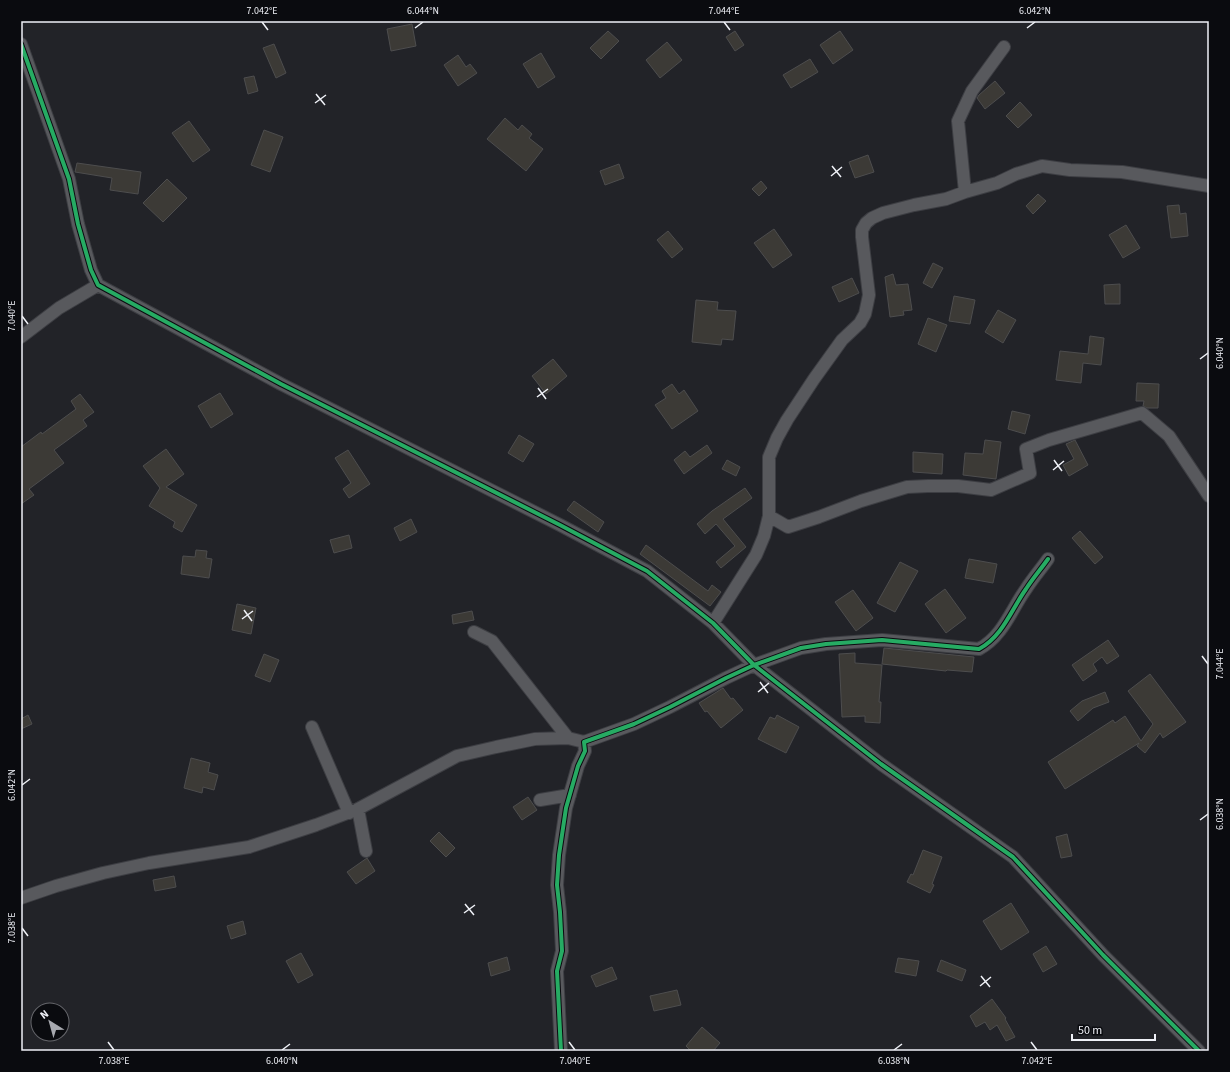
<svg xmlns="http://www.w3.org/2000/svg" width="1230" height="1072" viewBox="0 0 1230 1072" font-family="'Source Sans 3',sans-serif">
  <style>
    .building { fill: #3c3a36; stroke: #4d4d4e }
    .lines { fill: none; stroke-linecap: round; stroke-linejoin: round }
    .street-casing { stroke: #3d3e43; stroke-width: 14 }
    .street { stroke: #58595d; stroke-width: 12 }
    .cycleway-casing { stroke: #0a0b0f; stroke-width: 6 }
    .cycleway { stroke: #26ab63; stroke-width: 4 }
    .ticks { fill: none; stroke: #eff1f7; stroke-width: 1.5 }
    .neatline { fill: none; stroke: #eff1f7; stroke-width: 1.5 }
    .ticks-label { font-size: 10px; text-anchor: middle; fill: #eff1f7 }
  </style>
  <rect width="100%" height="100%" fill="#222328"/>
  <!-- building -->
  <path class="building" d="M 412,24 L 416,46 L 391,51 L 387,29 Z
    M 608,31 L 619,41 L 601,59 L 590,48 Z
    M 735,31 L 744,45 L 735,51 L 726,37 Z
    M 840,31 L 853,50 L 833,64 L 820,45 Z
    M 667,42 L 682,60 L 660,78 L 646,60 Z
    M 274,44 L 286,73 L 276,78 L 263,48 Z
    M 541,53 L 555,77 L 538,88 L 523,64 Z
    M 458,55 L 466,67 L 470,64 L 477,73 L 458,86 L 444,65 Z
    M 810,59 L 818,72 L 791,88 L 783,75 Z
    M 254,76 L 258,91 L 248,94 L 244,78 Z
    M 995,81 L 1005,93 L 985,109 L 977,98 L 979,95 Z
    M 1020,102 L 1032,115 L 1018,128 L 1006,116 Z
    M 505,118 L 518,130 L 522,125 L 532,134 L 529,138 L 543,149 L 526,171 L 487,139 Z
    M 189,121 L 210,150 L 193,162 L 172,133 Z
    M 264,130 L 283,137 L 270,172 L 251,165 Z
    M 868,155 L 874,172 L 855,178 L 849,162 Z
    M 77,163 L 141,172 L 138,194 L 110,190 L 112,178 L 75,172 Z
    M 619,164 L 624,178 L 605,185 L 600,171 Z
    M 167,179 L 187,198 L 163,222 L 143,203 Z
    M 761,181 L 767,188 L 759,196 L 752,189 Z
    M 1038,194 L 1046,201 L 1033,214 L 1026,206 Z
    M 1179,205 L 1180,214 L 1186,213 L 1188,236 L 1171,238 L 1167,206 Z
    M 1126,225 L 1140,248 L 1123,258 L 1109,235 Z
    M 774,229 L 792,255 L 773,268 L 754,243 Z
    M 668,231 L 683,249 L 672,258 L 657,240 Z
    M 933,263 L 943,268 L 932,288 L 923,283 Z
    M 893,274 L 896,285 L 908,284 L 912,310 L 903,311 L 904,315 L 890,317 L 885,277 Z
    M 852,278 L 859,293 L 839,302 L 832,287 Z
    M 1120,284 L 1120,304 L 1105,304 L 1104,285 Z
    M 954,296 L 975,300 L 970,324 L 949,321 Z
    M 696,300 L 718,302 L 717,310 L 736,311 L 733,340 L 722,339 L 721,345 L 692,342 Z
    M 998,310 L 1016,320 L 1003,343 L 985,332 Z
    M 928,318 L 947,325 L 936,352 L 918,344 Z
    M 1090,336 L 1104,338 L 1101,365 L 1083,363 L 1081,383 L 1056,380 L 1060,351 L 1088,354 Z
    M 553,359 L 567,376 L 546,394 L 532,376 Z
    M 1137,383 L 1159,384 L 1158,408 L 1147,408 L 1143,406 L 1144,401 L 1136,401 Z
    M 672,384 L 679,394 L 684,390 L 698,411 L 672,429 L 655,405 L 666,398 L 662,391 Z
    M 220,393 L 233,414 L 211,428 L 198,406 Z
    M 80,394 L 94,412 L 83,420 L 87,426 L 54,450 L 64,463 L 29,489 L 34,495 L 21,504 L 21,447 L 41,432 L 42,434 L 76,409 L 71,401 Z
    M 1012,411 L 1030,415 L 1025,434 L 1008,429 Z
    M 519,435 L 534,444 L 523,462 L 508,453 Z
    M 985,440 L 1001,442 L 996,479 L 963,475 L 965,453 L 983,454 Z
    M 1075,440 L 1088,465 L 1069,476 L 1063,465 L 1074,459 L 1066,444 Z
    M 707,445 L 712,453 L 684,474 L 674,460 L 685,451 L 690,457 Z
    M 166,449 L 184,474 L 166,487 L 197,505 L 182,532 L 173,527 L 175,522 L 149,506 L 160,488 L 143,466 Z
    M 348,450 L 370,484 L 349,498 L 343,489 L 351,483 L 335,458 Z
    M 913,452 L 943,454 L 942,474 L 913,472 Z
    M 727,460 L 740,467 L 736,476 L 722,469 Z
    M 745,488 L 752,498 L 723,519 L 746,547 L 721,568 L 716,562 L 735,546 L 716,524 L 705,534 L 697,524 L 712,511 Z
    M 574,501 L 604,522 L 598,532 L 567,510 Z
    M 411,519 L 417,532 L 400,541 L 394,528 Z
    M 1080,531 L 1103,557 L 1095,564 L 1072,538 Z
    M 349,535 L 352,548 L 334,553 L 330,540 Z
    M 646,545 L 708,591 L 712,585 L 721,592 L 710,606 L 640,554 Z
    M 196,550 L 207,551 L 206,558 L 212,559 L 209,578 L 181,574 L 183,556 L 195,557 Z
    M 969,559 L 997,564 L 993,583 L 965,578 Z
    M 900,562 L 918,571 L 895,612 L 877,603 Z
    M 945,589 L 966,618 L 946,633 L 925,604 Z
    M 853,590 L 873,618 L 856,631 L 835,602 Z
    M 237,604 L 256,608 L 251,634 L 232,630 Z
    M 472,611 L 474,620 L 453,624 L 452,615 Z
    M 1108,640 L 1119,656 L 1107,664 L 1102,657 L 1093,664 L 1097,671 L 1083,681 L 1072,665 Z
    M 884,648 L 974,657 L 972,672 L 947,670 L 946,671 L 882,664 Z
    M 855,653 L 855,663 L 882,665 L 879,702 L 881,702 L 880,723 L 865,722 L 865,716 L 842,717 L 839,654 Z
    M 264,654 L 279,660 L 270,682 L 255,676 Z
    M 1150,674 L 1186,722 L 1163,738 L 1160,733 L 1145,753 L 1137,746 L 1139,743 L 1065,789 L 1048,762 L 1113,720 L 1115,723 L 1125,716 L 1141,741 L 1153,724 L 1128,691 Z
    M 723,688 L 731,699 L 733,698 L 743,710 L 721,728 L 707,711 L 705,712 L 699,703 Z
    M 1105,692 L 1109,702 L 1093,708 L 1078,721 L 1070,711 L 1082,701 Z
    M 28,715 L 32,724 L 21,729 L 21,719 Z
    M 777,715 L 799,727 L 786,753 L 758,739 L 770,717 L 775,719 Z
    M 191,758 L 210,763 L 208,772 L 218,775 L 214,790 L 203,787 L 202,793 L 184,788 Z
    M 528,797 L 537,810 L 522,820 L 513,807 Z
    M 439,832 L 455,848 L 446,857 L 430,841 Z
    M 1067,834 L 1072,856 L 1061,858 L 1056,837 Z
    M 923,850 L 942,857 L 932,884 L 934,885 L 930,893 L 907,882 L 911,874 L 913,875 Z
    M 367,858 L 375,871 L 356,884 L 347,872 Z
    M 174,876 L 176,887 L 155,891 L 153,880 Z
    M 1011,903 L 1029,932 L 1001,950 L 983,921 Z
    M 243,921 L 246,934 L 231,939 L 227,926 Z
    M 1046,946 L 1057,964 L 1043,972 L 1033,954 Z
    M 301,953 L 313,975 L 298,983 L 286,961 Z
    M 507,957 L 510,970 L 491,976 L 488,963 Z
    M 898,958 L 919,961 L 916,976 L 895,972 Z
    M 941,960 L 966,970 L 962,981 L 937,971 Z
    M 612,967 L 617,979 L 596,987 L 591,976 Z
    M 677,990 L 681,1005 L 654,1011 L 650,996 Z
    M 992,999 L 1006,1018 L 1005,1019 L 1015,1037 L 1006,1041 L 997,1025 L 990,1030 L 985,1022 L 976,1027 L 970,1016 Z
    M 702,1027 L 720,1043 L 713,1051 L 691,1051 L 686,1046 Z"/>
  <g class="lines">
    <!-- street casing -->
    <g class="street-casing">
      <path id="street" d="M 21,44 L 69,179 L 78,224 L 91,270 L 98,285 L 281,384 L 560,525 L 647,571 L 713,623 L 754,665 L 881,764 L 1013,857 L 1103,955 L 1199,1051
        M 965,192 L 958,121 L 972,91 L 1004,47
        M 21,337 L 59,308 L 98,285
        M 769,516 L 788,527 L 819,517 L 861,501 L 907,487 L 928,486 L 958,486 L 991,490 L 1030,473 L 1026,449 L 1049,440 L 1142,413 L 1169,436 L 1209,496
        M 713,623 L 756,555 L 764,536 L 769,516 L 769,457 L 777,438 L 787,420 L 814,379 L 842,340 L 860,323 L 865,314 L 869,295 L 862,237 L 862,230 L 866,223 L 872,218 L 883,213 L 914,205 L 946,199 L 965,192 L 997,183 L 1016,174 L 1042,166 L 1070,170 L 1122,172 L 1209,186
        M 474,632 L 492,641 L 568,738
        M 312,727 L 349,813
        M 540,800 L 570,795
        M 358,809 L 366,851
        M 21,898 L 56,886 L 103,873 L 149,863 L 249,847 L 316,825 L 358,809 L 457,756 L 496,747 L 535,739 L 568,738 L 584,742
        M 561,1051 L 557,971 L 562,951 L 560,912 L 557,885 L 559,855 L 566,808 L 578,766 L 585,751 L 584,742 L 634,724 L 670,707 L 726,678 L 754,665 L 801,648 L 826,644 L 882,640 L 979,649 C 1003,636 1011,610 1026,589 C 1033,578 1041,569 1048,559"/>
    </g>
    <!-- street -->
    <use href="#street" class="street"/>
    <!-- cycleway casing -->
    <g class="cycleway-casing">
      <path id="cycleway" d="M 21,44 L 69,179 L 78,224 L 91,270 L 98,285 L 281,384 L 560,525 L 647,571 L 713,623 L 754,665 L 881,764 L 1013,857 L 1103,955 L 1199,1051
        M 561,1051 L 557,971 L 562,951 L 560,912 L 557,885 L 559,855 L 566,808 L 578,766 L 585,751 L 584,742 L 634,724 L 670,707 L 726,678 L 754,665 L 801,648 L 826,644 L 882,640 L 979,649 C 1003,636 1011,610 1026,589 C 1033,578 1041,569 1048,559"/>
    </g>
    <!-- cycleway -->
    <use href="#cycleway" class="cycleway"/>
  </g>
  <!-- ticks -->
  <path class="ticks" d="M 262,22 L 268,30M 724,22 L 730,30M 415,28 L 423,22M 1027,28 L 1035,22M 316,94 L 325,105M 315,103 L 326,95M 832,166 L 841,177M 831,176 L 842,167M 22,316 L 28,324M 1200,359 L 1208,353M 538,388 L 546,399M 537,397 L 548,389M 1054,460 L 1062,471M 1053,470 L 1064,461M 244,610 L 252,621M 242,619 L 253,611M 1202,656 L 1208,664M 760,682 L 768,693M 758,692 L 769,683M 22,785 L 30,779M 1200,820 L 1208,814M 465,904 L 474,915M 464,913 L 475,905M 22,928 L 28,936M 981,976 L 990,987M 980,986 L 991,977M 108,1042 L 114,1050M 569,1042 L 575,1050M 1031,1042 L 1037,1050M 282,1050 L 290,1044M 894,1050 L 902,1044"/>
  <!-- border -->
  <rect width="1230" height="1072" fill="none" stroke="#0a0b0f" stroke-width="44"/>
  <!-- north arrow -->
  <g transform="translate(50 1022) rotate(323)"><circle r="19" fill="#0a0b0f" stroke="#66676c"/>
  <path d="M0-3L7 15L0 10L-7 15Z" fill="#a7a9af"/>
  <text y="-6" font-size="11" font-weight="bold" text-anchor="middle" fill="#eff1f7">N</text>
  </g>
  <!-- scale -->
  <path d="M1072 1034v6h83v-6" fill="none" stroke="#eff1f7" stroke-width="2"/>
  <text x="1078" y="1034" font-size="12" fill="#eff1f7" stroke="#0a0b0f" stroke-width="3" paint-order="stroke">50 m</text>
  <rect x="22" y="22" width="1186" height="1028" class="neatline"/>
  <g class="ticks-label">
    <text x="262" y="14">7.042°E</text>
    <text x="423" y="14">6.044°N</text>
    <text x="724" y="14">7.044°E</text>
    <text x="1035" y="14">6.042°N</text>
    <text transform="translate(11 316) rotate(-90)" y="4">7.040°E</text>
    <text transform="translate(1219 353) rotate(-90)" y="4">6.040°N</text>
    <text transform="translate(1219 664) rotate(-90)" y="4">7.044°E</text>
    <text transform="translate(11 785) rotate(-90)" y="4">6.042°N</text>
    <text transform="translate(1219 814) rotate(-90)" y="4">6.038°N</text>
    <text transform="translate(11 928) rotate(-90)" y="4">7.038°E</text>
    <text x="114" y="1064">7.038°E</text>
    <text x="282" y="1064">6.040°N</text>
    <text x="575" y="1064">7.040°E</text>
    <text x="894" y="1064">6.038°N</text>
    <text x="1037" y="1064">7.042°E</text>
  </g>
</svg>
